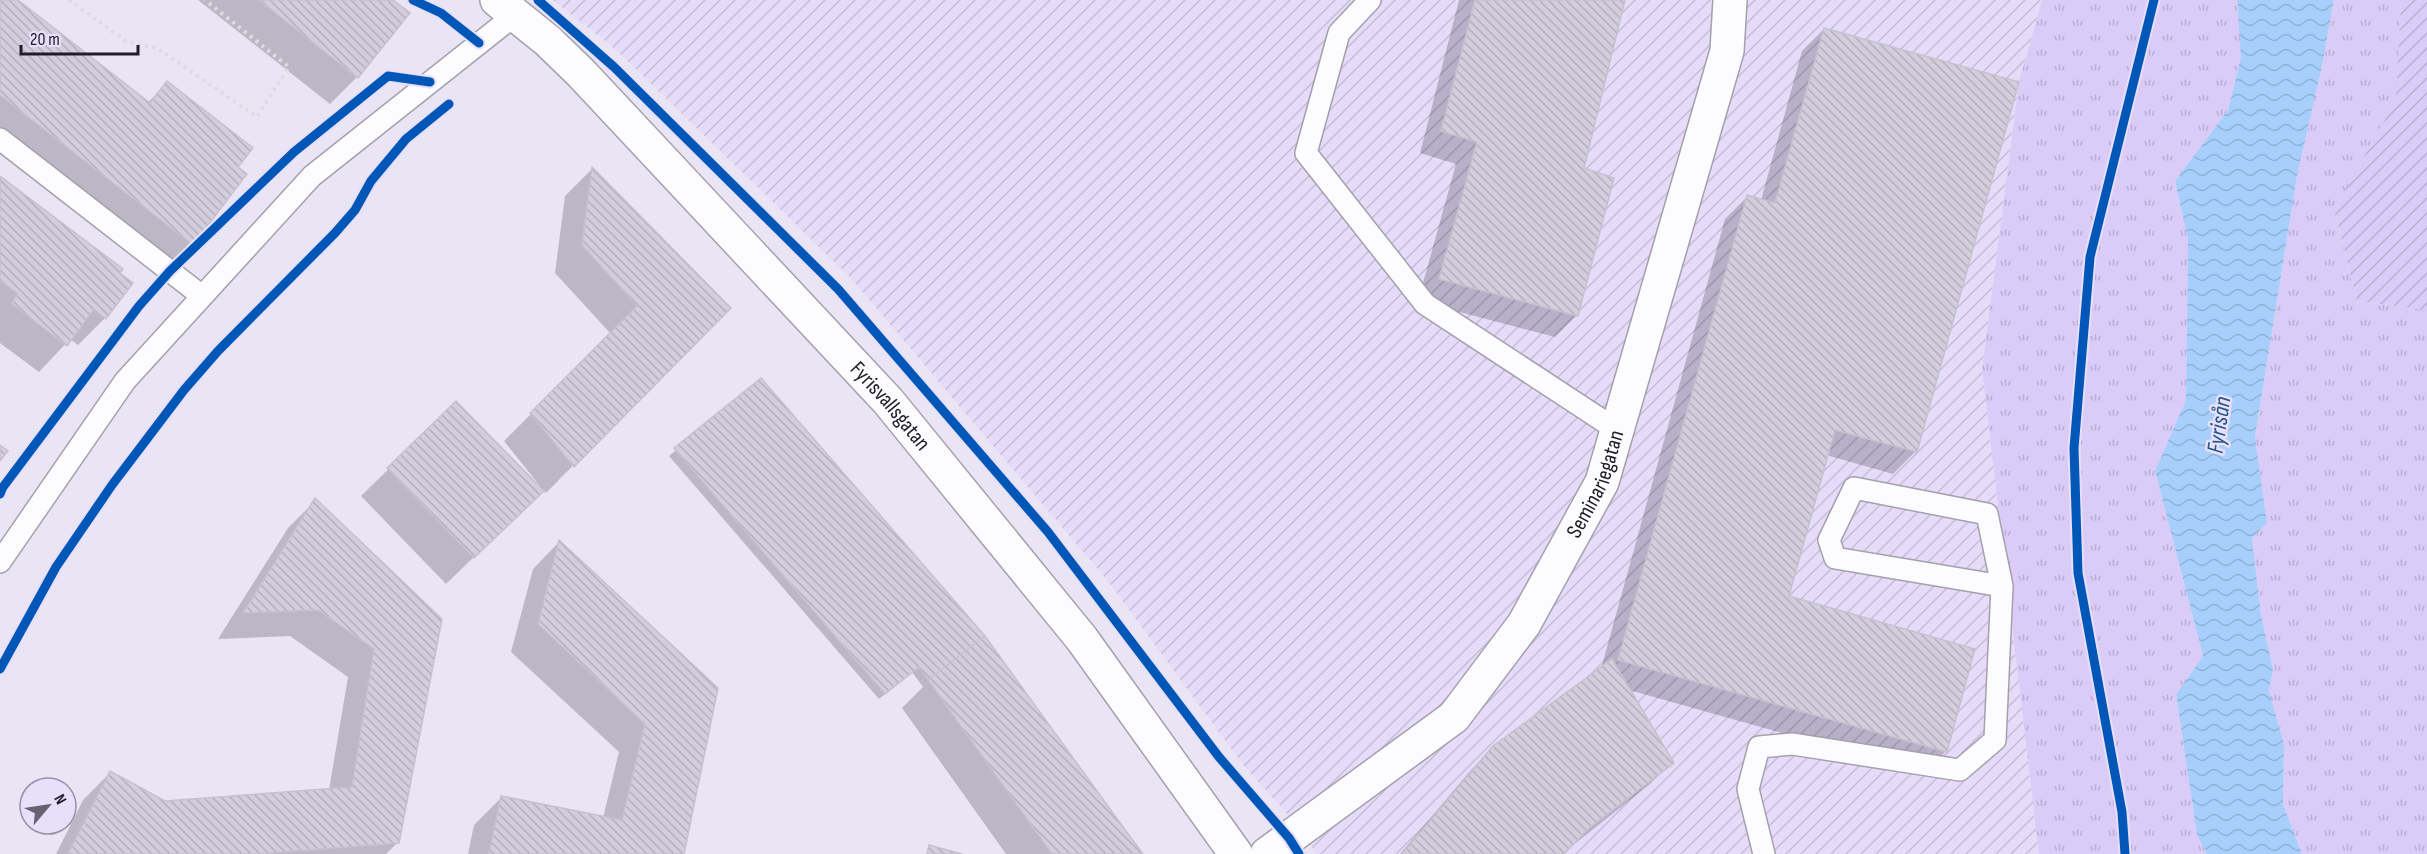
<svg xmlns="http://www.w3.org/2000/svg" width="2427" height="854" viewBox="0 0 2427 854" font-family="'Sofia Sans Condensed',sans-serif">
  <style>
    .industrial { fill: url(#industrial-furrows) }
    .grass { fill: url(#grass-tufts) }
    .garden { fill: url(#garden-furrows) }
    .water { fill: url(#water-waves) }
    .shadow { fill: #0003 }
    .building { fill: url(#building-back-hatch); stroke: #c5c1ce; stroke-width: 1.5 }
    .lines { fill: none; stroke-linecap: round; stroke-linejoin: round }
    .service-casing { stroke: #a4a0ac; stroke-width: 24 }
    .minor-casing { stroke: #a4a0ac; stroke-width: 36 }
    .tertiary-casing { stroke: #a4a0ac; stroke-width: 36 }
    .path { stroke: #dcdbe0; stroke-width: 4; stroke-dasharray: 3 4.5; stroke-linecap: butt }
    .service { stroke: #fcfbfe; stroke-width: 21 }
    .minor { stroke: #fcfbfe; stroke-width: 33 }
    .tertiary { stroke: #fcfbfe; stroke-width: 33 }
    .cycleway-casing { stroke: #e8dffb; stroke-width: 13 }
    .cycleway { stroke: #0057b8; stroke-width: 9 }
    .labels { text-anchor: middle; dominant-baseline: central; stroke-width: 5; stroke-linejoin: round; paint-order: stroke }
    .street-label { font-size: 22px; fill: #211c29; stroke: #e8dffb }
    .water-label { font-size: 24px; font-style: italic; fill: #215784; stroke: #e8dffb }
  </style>
  <defs>
    <pattern id="industrial-furrows" width="10" height="10" patternUnits="userSpaceOnUse" patternTransform="scale(1.5)"><rect width="10" height="10" fill="#e6dcfa"/><path d="M-1 1l2-2M0 10L10 0M9 11l2-2" fill="none" stroke="#c5bcd6"/></pattern>
    <pattern id="grass-tufts" width="24" height="20" patternUnits="userSpaceOnUse" patternTransform="scale(1.5)"><rect width="24" height="20" fill="#dacbf7"/><path d="M3 7l-1-3M5 7V3M7 7l1-3M15 17l-1-3M17 17v-4M19 17l1-3" fill="none" stroke="#bbaed4"/></pattern>
    <pattern id="garden-furrows" width="10" height="10" patternUnits="userSpaceOnUse" patternTransform="scale(1.5)"><rect width="10" height="10" fill="#dacbf7"/><path d="M-1 1l2-2M0 10L10 0M9 11l2-2" fill="none" stroke="#bbaed4"/></pattern>
    <pattern id="water-waves" width="16" height="10" patternUnits="userSpaceOnUse" patternTransform="scale(1.5)"><rect width="16" height="10" fill="#a8cffb"/><path d="M0 5q4-4 8 0t8 0" fill="none" stroke="#90b1d7"/></pattern>
    <pattern id="building-back-hatch" width="6" height="6" patternUnits="userSpaceOnUse" patternTransform="scale(1.5)"><rect width="6" height="6" fill="#d3cedc"/><path d="M-1 5l2 2M0 0l6 6M5-1l2 2" fill="none" stroke="#b5b0bd"/></pattern>
  </defs>
  <rect width="100%" height="100%" fill="#eae5f5"/>
  <!-- industrial -->
  <path class="industrial" d="M 553,0 L 2042,0 L 2019,82 L 1982,369 L 2039,854 L 1316,854 L 1302,830 L 1244,766 L 1107,580 L 849,276 L 615,49 Z"/>
  <!-- grass -->
  <path class="grass" d="M 2042,0 L 2237,0 L 2242,58 L 2228,110 L 2175,181 L 2188,240 L 2186,400 L 2155,471 L 2203,656 L 2176,694 L 2197,835 L 2207,854 L 2039,854 L 1982,369 L 2019,82 Z
    M 2334,0 L 2401,0 L 2397,100 L 2334,211 L 2357,301 L 2427,310 L 2427,854 L 2302,854 L 2283,804 L 2284,744 L 2269,691 L 2273,669 L 2261,615 L 2252,538 L 2267,523 L 2255,437 L 2297,176 L 2322,66 Z"/>
  <!-- garden -->
  <path class="garden" d="M 2401,0 L 2427,0 L 2427,310 L 2357,301 L 2334,210 L 2396,100 Z"/>
  <!-- water -->
  <path class="water" d="M 2237,0 L 2334,0 L 2322,66 L 2297,176 L 2255,437 L 2267,523 L 2252,538 L 2261,615 L 2273,669 L 2269,691 L 2284,744 L 2283,804 L 2302,854 L 2207,854 L 2197,835 L 2176,694 L 2203,656 L 2155,471 L 2186,400 L 2188,240 L 2175,181 L 2228,110 L 2241,58 Z"/>
  <!-- shadow -->
  <path class="shadow" d="M 0,0 L 16,0 L 147,103 L 168,83 L 236,168 L 191,244 L 164,271 L 0,143 Z
    M 198,0 L 390,0 L 408,14 L 357,77 L 330,104 Z
    M 1459,0 L 1623,0 L 1582,169 L 1577,315 L 1555,337 L 1418,301 L 1456,164 L 1420,153 Z
    M 1824,29 L 2018,83 L 1915,452 L 1893,474 L 1826,455 L 1787,597 L 1946,751 L 1924,773 L 1629,690 L 1672,762 L 1650,784 L 1562,854 L 1400,854 L 1471,770 L 1494,747 L 1601,669 L 1725,219 L 1747,197 L 1761,200 L 1802,51 Z
    M 592,169 L 728,308 L 546,493 L 543,490 L 446,584 L 361,496 L 456,403 L 538,488 L 540,486 L 504,441 L 611,334 L 555,273 L 565,196 Z
    M 0,178 L 118,274 L 105,318 L 78,345 L 70,339 L 39,372 L 0,343 Z
    M 761,380 L 1141,854 L 1006,854 L 902,708 L 923,687 L 912,672 L 879,699 L 669,456 Z
    M 315,501 L 441,620 L 398,842 L 386,854 L 56,854 L 83,800 L 110,773 L 164,803 L 329,790 L 348,677 L 290,636 L 218,639 L 288,528 Z
    M 559,542 L 716,689 L 682,854 L 468,854 L 474,825 L 501,798 L 603,818 L 619,752 L 511,652 L 533,569 Z"/>
  <!-- building -->
  <path class="building" d="M 0,0 L 18,0 L 150,103 L 167,81 L 253,148 L 238,167 L 247,174 L 193,245 L 0,95 Z
    M 259,0 L 393,0 L 410,13 L 358,78 Z
    M 1475,0 L 1625,0 L 1584,168 L 1614,178 L 1578,316 L 1439,279 L 1477,142 L 1441,131 Z
    M 1824,28 L 2019,82 L 1917,452 L 1835,430 L 1789,596 L 1975,649 L 1947,752 L 1618,660 L 1747,195 L 1775,203 Z
    M 592,167 L 731,308 L 574,467 L 530,413 L 637,306 L 582,245 Z
    M 0,176 L 123,269 L 120,273 L 133,283 L 106,319 L 94,309 L 67,346 L 11,303 L 18,294 L 0,280 Z
    M 761,378 L 985,636 L 928,680 L 919,667 L 885,694 L 674,448 Z
    M 456,401 L 544,491 L 474,558 L 387,468 Z
    M 0,445 L 8,451 L 0,461 Z
    M 315,498 L 442,619 L 399,843 L 258,854 L 68,854 L 110,771 L 165,801 L 352,787 L 374,649 L 318,610 L 243,613 Z
    M 559,540 L 718,688 L 684,854 L 489,854 L 501,796 L 622,820 L 645,724 L 538,624 Z
    M 985,636 L 1115,816 L 1143,854 L 1052,854 L 928,680 Z
    M 1612,659 L 1674,763 L 1589,828 L 1564,854 L 1402,854 L 1493,746 Z
    M 929,845 L 962,854 L 927,854 Z"/>
  <g class="lines">
    <!-- service casing -->
    <g class="service-casing">
      <path id="service" d="M 1370,0 L 1339,33 L 1306,153 L 1425,304 L 1617,430
        M 0,139 L 202,296
        M 0,562 L 125,381 L 312,176 L 515,15
        M 1764,854 L 1748,789 L 1759,747 L 1793,744 L 1960,770 L 1995,740 L 2002,586 L 1987,514 L 1854,488 L 1829,540 L 1835,558 L 2002,586"/>
    </g>
    <!-- minor casing -->
    <g class="minor-casing">
      <g id="minor">
        <path id="s1" d="M 1267,854 L 1454,717 L 1524,624 L 1602,482 L 1727,51 L 1730,0"/>
      </g>
    </g>
    <!-- tertiary casing -->
    <g class="tertiary-casing">
      <g id="tertiary">
        <path id="s2" d="M 497,0 L 548,41 L 581,73 L 888,401 L 1082,639 L 1236,854"/>
      </g>
    </g>
    <!-- path -->
    <path class="path" d="M 69,0 L 127,42 L 157,48 L 257,117 L 289,67 L 205,0"/>
    <!-- service -->
    <use href="#service" class="service"/>
    <!-- minor -->
    <use href="#minor" class="minor"/>
    <!-- tertiary -->
    <use href="#tertiary" class="tertiary"/>
    <!-- cycleway casing -->
    <g class="cycleway-casing">
      <path id="cycleway" d="M 413,0 L 441,13 L 479,43
        M 538,0 L 614,67 L 838,289 L 1048,532 L 1219,757 L 1289,838 L 1299,854
        M 0,494 L 3,487 L 139,306 L 170,271 L 294,152 L 388,76 L 430,82
        M 0,669 L 56,567 L 112,485 L 184,390 L 218,351 L 335,233 L 355,210 L 371,181 L 406,139 L 449,104
        M 2125,854 L 2122,812 L 2078,573 L 2074,448 L 2090,257 L 2154,0"/>
    </g>
    <!-- cycleway -->
    <use href="#cycleway" class="cycleway"/>
  </g>
  <g class="labels">
    <!-- street labels -->
    <g class="street-label">
      <text stroke="none"><textPath href="#s2" startOffset="566">Fyrisvallsgatan</textPath></text>
      <text stroke="none"><textPath href="#s1" startOffset="506">Seminariegatan</textPath></text>
    </g>
    <!-- water labels -->
    <g class="water-label">
      <text transform="translate(2219 425) rotate(-82)">Fyrisån</text>
    </g>
  </g>
  <!-- north arrow -->
  <g transform="translate(48 806) rotate(61)"><circle r="28" fill="#e8dffb" stroke="#9891a7" stroke-width="1.5"/>
  <path d="M0-4.5L10 22L0 15L-10 22Z" fill="#676270"/>
  <text y="-9" font-size="16" font-weight="bold" text-anchor="middle" fill="#211c29">N</text>
  </g>
  <!-- scale -->
  <path d="M21 45v9h117v-9" fill="none" stroke="#211c29" stroke-width="3"/>
  <text x="30" y="45" font-size="18" fill="#211c29" stroke="#e8dffb" stroke-width="4.5" paint-order="stroke">20 m</text>
</svg>
